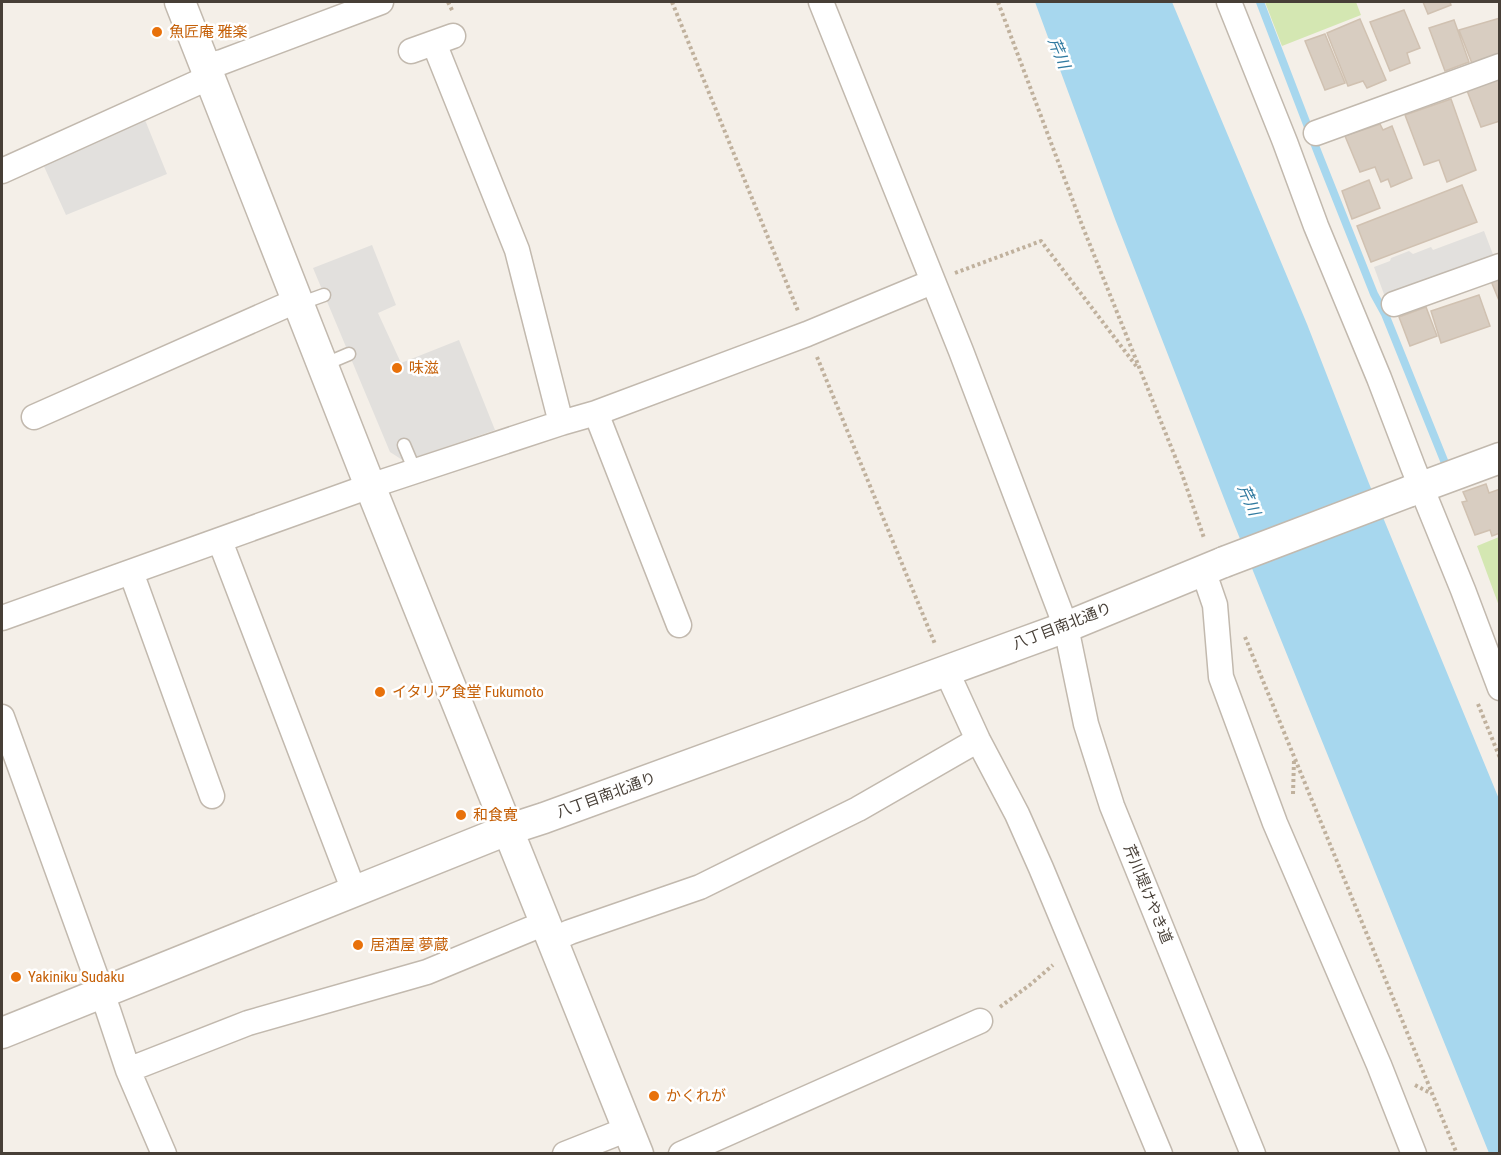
<svg xmlns="http://www.w3.org/2000/svg" width="1501" height="1155" viewBox="0 0 1501 1155" font-family="'Roboto Condensed','Noto Sans JP',sans-serif">
  <style>
    .green { fill: #d4e7b2 }
    .parking { fill: #e2e0dd }
    .water { fill: #a7d7ee }
    .lines { fill: none; stroke-linecap: round; stroke-linejoin: round }
    .stream { stroke: #a7d7ee; stroke-width: 8 }
    .building { fill: #d8cdc1; stroke: #d0c1b1; stroke-width: 1.5 }
    .service-casing { stroke: #c2b9ae; stroke-width: 15 }
    .minor-casing { stroke: #c2b9ae; stroke-width: 27 }
    .tertiary-casing { stroke: #c2b9ae; stroke-width: 33 }
    .path { stroke: #c0b19d; stroke-width: 4; stroke-dasharray: 3 3; stroke-linecap: butt }
    .service { stroke: #fff; stroke-width: 12 }
    .minor { stroke: #fff; stroke-width: 24 }
    .tertiary { stroke: #fff; stroke-width: 30 }
    .tertiary-bridge-casing { stroke: #c2b9ae; stroke-width: 33; stroke-linecap: butt }
    .tertiary-bridge { stroke: #fff; stroke-width: 30 }
    .food-dot { fill: #e8710a; stroke: #fff; stroke-width: 2 }
    .labels { text-anchor: middle; dominant-baseline: central; stroke-width: 5; stroke-linejoin: round; paint-order: stroke }
    .food-label { font-size: 15px; fill: #c56008; stroke: #fff; text-anchor: start }
    .street-label { font-size: 15px; fill: #473f37; stroke: #fff }
    .water-label { font-size: 16px; font-style: italic; fill: #307aa0; stroke: #fff }
  </style>
  <rect width="100%" height="100%" fill="#f4efe8"/>
  <!-- green -->
  <path class="green" d="M 1265,2 L 1356,2 L 1361,15 L 1282,46 Z
    M 1499,537 L 1499,606 L 1477,546 Z"/>
  <!-- parking -->
  <path class="parking" d="M 143,115 L 167,174 L 66,215 L 42,162 Z
    M 1484,231 L 1494,257 L 1385,297 L 1374,267 L 1390,261 L 1391,258 L 1409,251 L 1413,254 L 1431,247 L 1433,250 Z
    M 372,245 L 396,305 L 378,313 L 401,363 L 459,340 L 495,430 L 404,461 L 390,452 L 313,268 Z"/>
  <!-- water -->
  <path class="water" d="M 1035,2 L 1172,2 L 1307,324 L 1368,481 L 1499,799 L 1499,1153 L 1489,1153 L 1234,524 L 1115,219 Z"/>
  <g class="lines">
    <!-- stream -->
    <path class="stream" d="M 1260,2 L 1318,153 L 1374,294 L 1385,314 L 1445,463"/>
  </g>
  <!-- building -->
  <path class="building" d="M 1423,2 L 1450,2 L 1451,5 L 1428,14 Z
    M 1404,10 L 1420,48 L 1407,53 L 1410,63 L 1390,71 L 1370,22 Z
    M 1500,18 L 1500,57 L 1473,66 L 1459,30 Z
    M 1360,19 L 1386,80 L 1367,88 L 1363,81 L 1348,86 L 1327,33 Z
    M 1454,20 L 1469,62 L 1445,71 L 1429,28 Z
    M 1325,34 L 1345,83 L 1325,90 L 1305,41 Z
    M 1500,74 L 1500,121 L 1481,127 L 1466,88 Z
    M 1451,99 L 1476,170 L 1447,182 L 1439,160 L 1424,165 L 1405,115 Z
    M 1380,124 L 1383,130 L 1392,126 L 1412,178 L 1391,187 L 1388,179 L 1381,182 L 1375,167 L 1360,172 L 1345,136 Z
    M 1369,180 L 1380,208 L 1352,219 L 1342,191 Z
    M 1462,185 L 1477,222 L 1371,262 L 1357,226 Z
    M 1500,278 L 1500,303 L 1491,281 Z
    M 1479,295 L 1490,326 L 1441,343 L 1431,311 Z
    M 1426,307 L 1437,336 L 1410,346 L 1399,317 Z
    M 1486,484 L 1489,493 L 1500,489 L 1500,533 L 1492,536 L 1490,530 L 1475,535 L 1462,502 L 1467,501 L 1463,492 Z"/>
  <g class="lines">
    <!-- service casing -->
    <g class="service-casing">
      <path id="service" d="M 299,304 L 324,295
        M 323,365 L 349,354
        M 404,445 L 415,471"/>
    </g>
    <!-- minor casing -->
    <g class="minor-casing">
      <path id="minor" d="M 821,2 L 961,351 L 1066,627 L 1086,724 L 1112,806 L 1253,1154
        M 1229,2 L 1285,142 L 1316,226 L 1379,378 L 1413,467 L 1463,590 L 1500,688
        M 434,43 L 517,250 L 561,423
        M 411,51 L 453,36
        M 206,66 L 222,62 L 381,2
        M 1316,133 L 1500,66
        M 2,171 L 210,77
        M 1394,304 L 1500,266
        M 596,413 L 679,625
        M 34,417 L 298,300
        M 220,541 L 354,891
        M 1203,570 L 1215,605 L 1221,677 L 1275,823 L 1379,1065 L 1414,1154
        M 131,572 L 212,796
        M 2,618 L 370,486 L 561,423 L 596,413 L 807,334 L 932,282
        M 946,670 L 978,740 L 1017,814 L 1041,868 L 1160,1154
        M 2,717 L 108,1010 L 128,1070 L 164,1154
        M 552,940 L 570,932 L 700,887 L 858,809 L 978,740
        M 128,1070 L 248,1023 L 427,972 L 545,923
        M 565,1154 L 628,1129
        M 681,1154 L 980,1021"/>
    </g>
    <!-- tertiary casing -->
    <g class="tertiary-casing">
      <path id="tertiary" d="M 180,2 L 370,486 L 638,1154
        M 1408,492 L 1500,458
        M 2,1033 L 507,830 L 544,818 L 1066,627 L 1224,562"/>
    </g>
    <!-- path -->
    <path class="path" d="M 448,2 L 453,12
      M 672,2 L 798,311
      M 998,2 L 1082,225 L 1182,474 L 1204,538
      M 955,273 L 1041,241 L 1137,367
      M 817,357 L 935,644
      M 1245,637 L 1457,1154
      M 1478,704 L 1500,758
      M 1293,794 L 1294,760
      M 1000,1007 L 1031,984 L 1053,965
      M 1415,1085 L 1432,1094"/>
    <!-- service -->
    <use href="#service" class="service"/>
    <!-- minor -->
    <use href="#minor" class="minor"/>
    <!-- tertiary -->
    <use href="#tertiary" class="tertiary"/>
    <!-- tertiary-bridge casing -->
    <g class="tertiary-bridge-casing">
      <path id="tertiary-bridge" d="M 1224,562 L 1408,492"/>
    </g>
    <!-- tertiary-bridge -->
    <use href="#tertiary-bridge" class="tertiary-bridge"/>
  </g>
  <!-- markers -->
  <g class="food-dot">
    <circle cx="157" cy="32" r="6"/>
    <circle cx="397" cy="368" r="6"/>
    <circle cx="380" cy="692" r="6"/>
    <circle cx="461" cy="815" r="6"/>
    <circle cx="358" cy="945" r="6"/>
    <circle cx="16" cy="977" r="6"/>
    <circle cx="654" cy="1096" r="6"/>
  </g>
  <g class="labels">
    <!-- food labels -->
    <g class="food-label">
      <text x="169" y="32">魚匠庵 雅楽</text>
      <text x="409" y="368">味滋</text>
      <text x="392" y="692">イタリア食堂 Fukumoto</text>
      <text x="473" y="815">和食寛</text>
      <text x="370" y="945">居酒屋 夢蔵</text>
      <text x="28" y="977">Yakiniku Sudaku</text>
      <text x="666" y="1096">かくれが</text>
    </g>
    <!-- street labels -->
    <g class="street-label">
      <text transform="translate(1062 626) rotate(-21)">八丁目南北通り</text>
      <text transform="translate(606 795) rotate(-20)">八丁目南北通り</text>
      <text transform="translate(1148 894) rotate(68)">芹川堤けやき道</text>
    </g>
    <!-- water labels -->
    <g class="water-label">
      <text transform="translate(1059 53) rotate(68)">芹川</text>
      <text transform="translate(1249 500) rotate(66)">芹川</text>
    </g>
  </g>
  <!-- border -->
  <rect width="1501" height="1155" fill="none" stroke="#473f37" stroke-width="6"/>
</svg>
